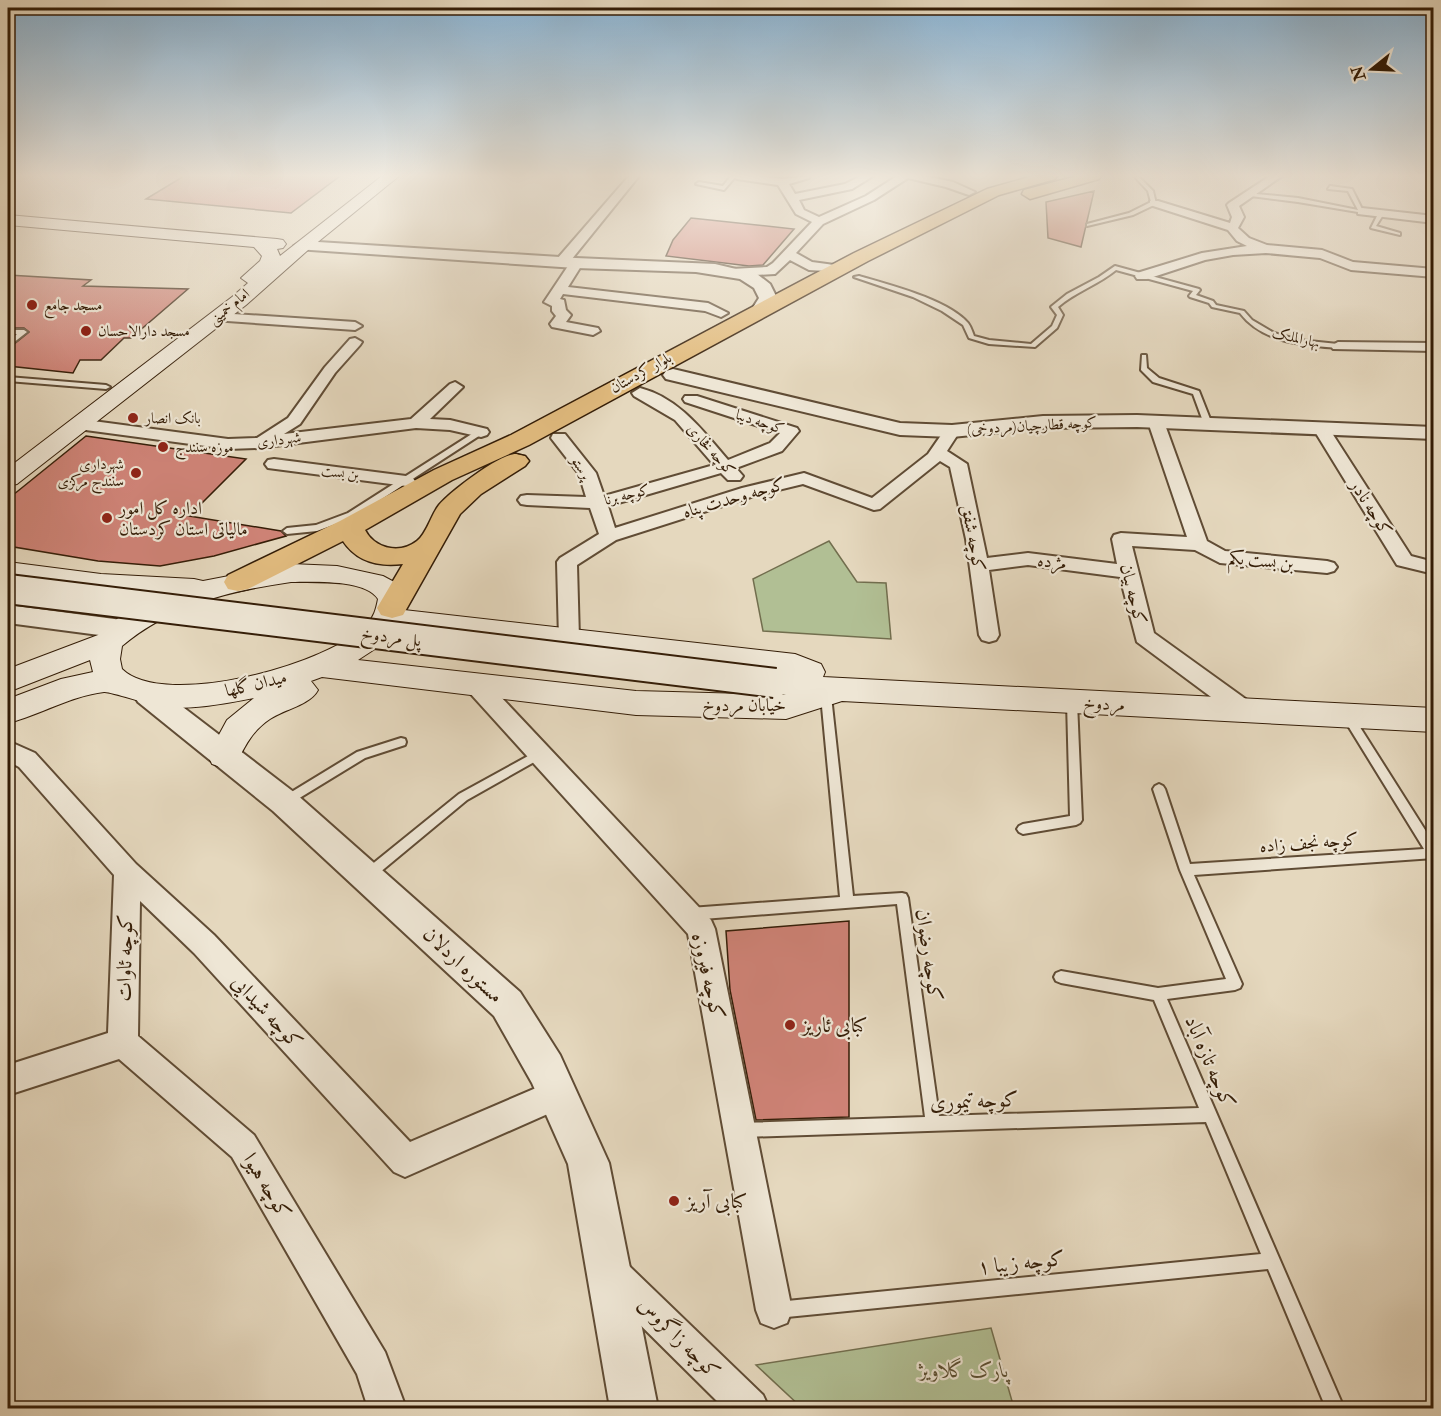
<svg xmlns="http://www.w3.org/2000/svg" width="1441" height="1416" viewBox="0 0 1441 1416" font-family="'IM FELL Double Pica',Amiri,serif">
  <style>
    .green { fill: #b1bf94; stroke: #726e4e; stroke-width: 1.5 }
    .building { fill: #cf8377; stroke: #341d07; stroke-width: 1.5 }
    .lines { fill: none; stroke-linecap: round; stroke-linejoin: round }
    .service-casing { stroke: #604c35; stroke-width: 4 }
    .minor-casing { stroke: #604c35; stroke-width: 4 }
    .tertiary-casing { stroke: #604c35; stroke-width: 4 }
    .secondary-casing { stroke: #341d07; stroke-width: 2 }
    .primary-casing { stroke: #341d07; stroke-width: 3 }
    .service { fill: #eee6d5; fill-rule: evenodd }
    .minor { fill: #eee6d5; fill-rule: evenodd }
    .tertiary { fill: #eee6d5; fill-rule: evenodd }
    .secondary { fill: #eee6d5; fill-rule: evenodd }
    .primary { fill: #e2bc7f; fill-rule: evenodd }
    .secondary-bridge-casing { stroke: #341d07; stroke-width: 32; stroke-linecap: butt }
    .secondary-bridge { stroke: #eee6d5; stroke-width: 28 }
    .poi-dot { fill: #8f2418; stroke: #eee6d5; stroke-width: 2 }
    .labels { text-anchor: middle; dominant-baseline: central; stroke-width: 4.5; stroke-linejoin: round; paint-order: stroke }
    .far-poi-label { font-size: 15px; fill: #341d07; stroke: #eee6d5; text-anchor: start }
    .far-street-label { font-size: 15px; fill: #341d07; stroke: #eee6d5 }
    .street-label { font-size: 18px; fill: #341d07; stroke: #eee6d5 }
    .poi-label { font-size: 18px; fill: #341d07; stroke: #eee6d5; text-anchor: start }
    .near-street-label { font-size: 21px; fill: #341d07; stroke: #eee6d5 }
    .near-poi-label { font-size: 21px; fill: #341d07; stroke: #eee6d5; text-anchor: start }
    .near-park-label { font-size: 21px; font-style: italic; fill: #5a4e31; stroke: #eee6d5 }
  </style>
  <rect width="100%" height="100%" fill="#e5d8be"/>
  <filter id="stains"><feTurbulence type="fractalNoise" baseFrequency=".00333" numOctaves="4"/><feColorMatrix values="0 0 0 0 .2 0 0 0 0 .09 0 0 0 0 .02 0 0 0 .5 -.17"/></filter>
  <radialGradient id="worn" r=".72"><stop offset=".6" stop-color="#630" stop-opacity="0"/><stop offset="1" stop-color="#630" stop-opacity=".3"/></radialGradient>
  <!-- green -->
  <path class="green" d="M 829,541 L 857,582 L 886,583 L 891,639 L 763,631 L 753,579 Z
    M 991,1328 L 1014,1408 L 802,1408 L 756,1365 Z"/>
  <!-- building -->
  <path class="building" d="M 184,176 L 340,176 L 291,213 L 146,199 Z
    M 1094,191 L 1081,247 L 1048,238 L 1046,202 Z
    M 691,218 L 794,229 L 763,265 L 749,266 L 666,256 L 673,240 Z
    M 8,275 L 91,280 L 83,286 L 188,289 L 131,338 L 124,338 L 101,360 L 80,360 L 73,373 L 8,366 L 8,349 L 29,332 L 24,328 L 8,328 Z
    M 86,436 L 246,459 L 189,516 L 281,531 L 286,536 L 214,556 L 160,566 L 98,561 L 8,546 L 8,499 Z
    M 849,921 L 849,1117 L 756,1120 L 730,990 L 726,931 Z"/>
  <g class="lines">
    <!-- service casing -->
    <g class="service-casing">
      <path id="service" d="M 731,176 L 736,176 L 724,190 L 696,184 L 699,182 L 723,186 Z
        M 1134,176 L 1138,176 L 1153,191 L 1156,204 L 1133,215 L 1087,226 L 1087,224 L 1129,213 L 1151,202 L 1148,191 Z
        M 1330,186 L 1352,189 L 1364,213 L 1298,202 L 1243,195 L 1246,193 L 1298,198 L 1358,210 L 1348,191 L 1328,189 Z
        M 1378,214 L 1383,215 L 1376,226 L 1400,233 L 1400,235 L 1371,228 Z
        M 1115,266 L 1199,289 L 1200,290 L 1196,295 L 1213,301 L 1216,305 L 1244,311 L 1252,320 L 1274,333 L 1299,340 L 1338,344 L 1341,346 L 1338,348 C 1303,345 1263,343 1240,313 L 1212,307 L 1209,303 L 1190,297 L 1189,296 L 1193,291 L 1116,270 C 1098,285 1075,292 1058,307 L 1063,315 L 1057,328 L 1035,347 L 989,344 L 969,338 L 963,325 L 942,311 L 913,297 L 854,277 L 859,276 C 889,285 947,299 968,323 C 971,327 972,331 974,336 L 989,340 L 1031,344 L 1052,326 L 1057,315 L 1051,307 L 1052,306 L 1067,294 L 1099,277 Z
        M 8,330 L 24,330 L 27,332 L 8,347 L 8,342 L 17,334 L 8,334 Z
        M 1142,355 L 1146,355 L 1147,368 L 1159,378 L 1199,391 L 1212,424 L 1211,426 L 1204,424 L 1193,394 L 1153,382 L 1141,370 Z
        M 8,377 L 106,385 L 110,387 L 106,389 L 8,381 Z
        M 478,430 L 485,432 L 354,517 L 317,531 L 287,534 L 283,531 L 287,528 L 316,525 L 348,513 Z
        M 826,692 L 831,696 L 853,896 L 902,893 L 906,894 L 908,898 L 939,1116 L 1199,1108 L 1154,1000 L 1061,983 L 1056,981 L 1054,977 L 1056,973 L 1061,971 L 1158,988 L 1226,979 L 1180,870 L 1153,789 L 1155,786 L 1159,784 L 1163,786 L 1165,789 L 1190,864 L 1424,849 L 1342,716 L 1343,713 L 1351,713 L 1434,844 L 1434,858 L 1194,875 L 1242,984 L 1240,988 L 1235,990 L 1167,999 L 1344,1408 L 1326,1408 L 1268,1269 L 777,1318 L 771,1316 L 769,1310 L 771,1304 L 777,1302 L 1261,1254 L 1206,1122 L 743,1137 L 738,1135 L 736,1130 L 738,1125 L 743,1123 L 925,1117 L 897,904 L 690,920 L 686,918 L 684,914 L 686,910 L 690,908 L 840,897 L 821,696 Z
        M 1072,698 L 1077,702 L 1082,820 L 1080,823 L 1076,825 L 1023,834 L 1019,832 L 1017,829 L 1019,826 L 1023,824 L 1070,816 L 1067,702 Z
        M 401,738 L 405,739 L 406,742 L 405,745 L 365,758 L 288,805 L 284,807 L 280,805 L 278,802 L 280,799 L 357,752 Z
        M 539,750 L 543,751 L 544,754 L 543,757 L 467,800 L 373,878 L 369,879 L 365,878 L 363,874 L 365,870 L 459,794 Z"/>
    </g>
    <!-- minor casing -->
    <g class="minor-casing">
      <path id="minor" d="M 629,176 L 639,176 L 567,265 L 557,265 L 556,262 L 557,259 Z
        M 732,176 L 759,176 L 782,179 L 810,176 L 809,178 L 789,184 L 795,194 L 845,184 L 861,176 L 873,176 L 852,189 L 799,200 L 804,210 L 819,217 L 866,196 L 897,176 L 925,176 L 953,182 L 975,192 L 969,195 L 946,187 L 908,178 L 874,200 L 823,224 L 796,253 L 812,262 L 842,266 L 843,269 L 842,272 L 809,270 L 790,260 L 775,274 L 736,276 L 731,275 L 730,272 L 731,269 L 767,267 L 773,263 L 812,222 L 796,214 L 778,185 L 737,179 Z
        M 1270,176 L 1282,176 L 1239,206 L 1244,217 L 1238,228 L 1249,238 L 1267,245 L 1322,250 L 1353,262 L 1434,269 L 1434,277 L 1351,270 L 1320,258 L 1266,253 L 1233,255 L 1205,260 L 1147,279 L 1137,279 L 1135,276 L 1137,273 L 1202,253 L 1247,246 L 1237,241 L 1228,230 L 1150,205 L 1150,201 L 1158,201 L 1230,223 L 1232,217 L 1227,205 L 1229,203 Z
        M 1362,208 L 1434,216 L 1434,223 L 1358,214 L 1358,210 Z
        M 577,259 L 583,263 L 568,287 L 708,303 L 728,313 L 721,317 L 705,311 L 563,294 L 560,299 L 564,300 L 566,310 L 571,315 L 566,322 L 598,328 L 600,331 L 593,335 L 552,327 L 550,324 L 556,316 L 552,311 L 552,306 L 544,302 L 572,260 Z
        M 218,313 L 355,322 L 362,326 L 355,330 L 213,320 L 211,317 Z
        M 355,338 L 362,342 L 360,345 L 335,373 L 300,424 L 284,434 L 411,419 L 450,384 L 455,382 L 463,387 L 430,419 L 450,420 L 487,429 L 489,432 L 487,435 L 481,437 L 450,430 L 416,428 L 259,448 L 228,449 L 78,429 L 70,424 L 78,419 L 228,439 L 257,438 L 288,418 L 325,367 L 350,339 Z
        M 1338,342 L 1434,343 L 1434,351 L 1333,349 L 1331,346 Z
        M 640,388 C 679,398 703,431 728,460 L 770,443 L 780,433 L 685,402 L 683,399 L 685,396 L 697,396 L 797,428 L 799,431 L 782,451 L 736,468 L 743,476 L 740,480 L 728,480 L 721,473 L 608,506 L 615,528 L 742,488 L 804,473 L 872,498 L 928,454 L 946,428 L 952,426 L 960,431 L 947,451 L 967,464 L 987,558 L 1028,553 L 1117,564 L 1112,539 L 1114,535 L 1121,533 L 1187,537 L 1148,422 L 1156,417 L 1164,422 L 1207,541 L 1225,551 L 1327,561 L 1334,563 L 1337,567 L 1334,571 L 1327,573 L 1220,563 L 1195,550 L 1132,546 L 1154,633 L 1254,705 L 1257,711 L 1254,717 L 1246,719 L 1238,717 L 1137,642 L 1120,577 L 1028,565 L 989,570 L 999,635 L 996,640 L 989,642 L 982,640 L 979,635 L 966,539 L 950,467 L 940,461 L 880,509 L 874,510 L 803,484 L 754,496 L 616,540 L 577,565 L 579,639 L 576,644 L 569,646 L 562,644 L 559,639 L 557,562 L 560,558 L 599,534 L 590,508 L 527,505 L 521,504 L 518,500 L 521,496 L 527,495 L 586,497 L 579,474 L 551,438 L 553,434 L 565,434 L 596,473 L 604,496 L 714,465 L 675,420 L 634,396 L 632,393 Z
        M 1322,425 L 1330,430 L 1411,556 L 1434,562 L 1434,574 L 1397,565 L 1314,430 Z
        M 274,459 L 406,476 L 412,477 L 415,481 L 412,485 L 406,486 L 268,468 L 265,464 L 268,460 Z
        M 477,678 L 485,680 L 711,920 L 715,929 L 792,1310 L 787,1323 L 774,1328 L 761,1323 L 756,1310 L 688,934 L 469,692 L 466,686 L 469,680 Z
        M 8,741 L 35,753 L 136,864 L 214,935 L 410,1142 L 557,1079 L 568,1083 L 572,1094 L 568,1105 L 405,1177 L 394,1172 L 194,953 L 140,901 L 138,1036 L 254,1135 L 385,1352 L 406,1408 L 368,1408 L 357,1374 L 232,1157 L 119,1059 L 8,1095 L 8,1065 L 108,1033 L 114,875 L 19,767 L 8,761 Z
        M 615,1259 L 627,1264 L 763,1395 L 769,1408 L 724,1408 L 603,1288 L 598,1276 L 603,1264 Z"/>
    </g>
    <!-- tertiary casing -->
    <g class="tertiary-casing">
      <path id="tertiary" d="M 302,241 L 576,258 L 715,264 L 757,274 L 770,284 L 777,298 L 765,316 L 753,316 L 750,312 L 759,298 L 754,288 L 740,279 L 696,272 L 576,268 L 296,249 L 294,246 Z
        M 673,369 L 900,423 L 952,425 L 1043,416 L 1137,415 L 1434,427 L 1434,439 L 1137,427 L 1043,428 L 952,437 L 900,435 L 666,379 L 663,375 L 666,371 Z
        M 8,605 L 122,620 L 131,623 L 135,629 L 131,635 L 122,638 L 8,623 Z
        M 148,685 L 158,688 L 295,793 L 520,992 L 560,1055 L 609,1163 L 658,1408 L 610,1408 L 568,1164 L 532,1083 L 494,1016 L 273,811 L 138,702 L 134,695 L 138,688 Z"/>
    </g>
    <!-- secondary casing -->
    <g class="secondary-casing">
      <path id="secondary" d="M 382,176 L 399,176 L 308,250 L 246,305 L 17,484 L 8,486 L 8,468 L 232,297 L 248,283 L 241,278 L 260,261 L 262,256 L 254,247 L 8,225 L 8,215 L 277,239 L 283,240 L 286,244 L 283,248 L 277,249 L 280,256 Z
        M 8,562 L 101,574 L 194,579 L 203,581 L 291,564 L 337,566 L 383,576 L 396,583 L 406,599 L 404,610 L 795,654 L 821,664 L 825,672 L 823,677 L 1434,708 L 1434,732 L 842,701 L 786,719 L 636,715 L 322,677 L 311,681 L 318,690 C 310,705 285,709 270,719 C 252,731 245,746 236,764 L 224,768 L 212,764 L 208,755 L 227,720 L 254,698 C 223,704 189,711 158,706 C 147,704 109,691 104,692 C 70,696 40,715 8,723 L 8,699 L 61,679 L 93,672 L 90,660 L 8,692 L 8,669 L 98,635 L 117,619 L 160,596 L 77,589 L 8,580 ZM 291,582 C 312,582 365,579 378,599 C 376,609 374,617 367,624 C 331,664 164,710 122,669 L 120,659 L 122,646 C 171,605 229,591 291,582 ZM 394,629 L 771,673 L 764,675 L 760,683 L 764,691 L 786,695 L 636,691 L 358,660 L 384,643 Z"/>
    </g>
    <!-- primary casing -->
    <g class="primary-casing">
      <path id="primary" d="M 1033,176 L 1057,176 L 1055,179 L 999,195 L 868,261 L 529,445 L 452,480 L 365,530 C 374,548 399,555 417,541 C 427,533 431,515 439,505 C 450,492 499,454 516,454 C 516,454 524,456 525,456 L 529,461 L 525,466 L 481,494 L 460,514 L 403,615 L 392,618 L 381,615 L 377,608 L 403,564 C 379,567 357,562 343,541 L 248,589 L 238,591 L 228,589 L 224,582 L 228,575 L 340,521 L 434,470 L 511,435 L 854,253 L 987,189 Z
        M 1077,176 L 1101,176 L 1099,179 L 1030,199 L 1022,194 L 1024,190 Z"/>
    </g>
    <!-- service -->
    <use href="#service" class="service"/>
    <!-- minor -->
    <use href="#minor" class="minor"/>
    <!-- tertiary -->
    <use href="#tertiary" class="tertiary"/>
    <!-- secondary -->
    <use href="#secondary" class="secondary"/>
    <!-- primary -->
    <use href="#primary" class="primary"/>
    <!-- secondary-bridge casing -->
    <g class="secondary-bridge-casing">
      <path id="secondary-bridge" d="M 8,589 L 775,683"/>
    </g>
    <!-- secondary-bridge -->
    <use href="#secondary-bridge" class="secondary-bridge"/>
  </g>
  <!-- sky -->
  <linearGradient id="sky" x2="0" y2="1"><stop stop-color="#89b5d7"/><stop offset="0.47" stop-color="#f3ede2"/><stop offset="1" stop-color="#f3ede2" stop-opacity="0"/></linearGradient>
  <rect width="1441" height="374" fill="url(#sky)"/>
  <!-- markers -->
  <g class="poi-dot">
    <circle cx="32" cy="305" r="6"/>
    <circle cx="86" cy="331" r="6"/>
    <circle cx="133" cy="418" r="6"/>
    <circle cx="163" cy="447" r="6"/>
    <circle cx="136" cy="473" r="6"/>
    <circle cx="107" cy="518" r="6"/>
    <circle cx="790" cy="1025" r="6"/>
    <circle cx="674" cy="1201" r="6"/>
  </g>
  <g class="labels">
    <!-- far-poi labels -->
    <g class="far-poi-label">
      <text x="44" y="305">مسجد جامع</text>
      <text x="98" y="331">مسجد دارالاحسان</text>
      <text x="145" y="418">بانک انصار</text>
      <text x="175" y="447">موزه سنندج</text>
      <text x="124" y="464" text-anchor="end">شهرداری<tspan x="124" dy="17">سنندج مرکزی</tspan></text>
    </g>
    <!-- far-street labels -->
    <g class="far-street-label">
      <text transform="translate(229 307) rotate(-39)">امام خمینی</text>
      <text transform="translate(1296 338) rotate(13)">بهارالملک</text>
      <text transform="translate(641 373) rotate(-29)">بلوار کردستان</text>
      <text transform="translate(760 422) rotate(18)">کوچه دیبا</text>
      <text transform="translate(1032 426) rotate(-3)">کوچه قطارچیان(مردوخی)</text>
      <text transform="translate(279 440) rotate(-7)">شهرداری</text>
      <text transform="translate(711 450) rotate(48)">کوچه فخاری</text>
      <text transform="translate(581 468) rotate(60)">پرستو</text>
      <text transform="translate(340 473) rotate(7)">بن بست</text>
      <text transform="translate(627 495) rotate(-14)">کوچه برنا</text>
    </g>
    <!-- street labels -->
    <g class="street-label">
      <text transform="translate(734 498) rotate(-16)">کوچه وحدت پناه</text>
      <text transform="translate(1371 508) rotate(58)">کوچه نادر</text>
      <text transform="translate(973 538) rotate(80)">کوچه شفق</text>
      <text transform="translate(1261 561) rotate(6)">بن بست یکم</text>
      <text transform="translate(1052 562) rotate(7)">مژده</text>
      <text transform="translate(1133 594) rotate(76)">کوچه بیان</text>
      <text transform="translate(391 637) rotate(7)">پل مردوخ</text>
      <text transform="translate(256 684) rotate(-13)">میدان گلها</text>
      <text transform="translate(1104 704) rotate(3)">مردوخ</text>
      <text x="744" y="705">خیابان مردوخ</text>
      <text transform="translate(1309 843) rotate(-4)">کوچه نجف زاده</text>
    </g>
    <!-- poi labels -->
    <g class="poi-label">
      <text x="119" y="508">اداره کل امور<tspan x="119" dy="21">مالیاتی استان کردستان</tspan></text>
    </g>
    <!-- near-street labels -->
    <g class="near-street-label">
      <text transform="translate(929 955) rotate(82)">کوچه رضوان</text>
      <text transform="translate(125 958) rotate(-89)">کوچه ئاوات</text>
      <text transform="translate(463 965) rotate(43)">مستوره اردلان</text>
      <text transform="translate(708 976) rotate(77)">کوچه فیروزه</text>
      <text transform="translate(267 1012) rotate(47)">کوچه شیدایی</text>
      <text transform="translate(1210 1062) rotate(67)">کوچه تازه آباد</text>
      <text transform="translate(974 1101) rotate(-2)">کوچه تیموری</text>
      <text transform="translate(267 1186) rotate(59)">کوچه هیوا</text>
      <text transform="translate(1021 1263) rotate(-6)">کوچه زیبا ۱</text>
      <text transform="translate(679 1338) rotate(45)">کوچه زاگروس</text>
    </g>
    <!-- near-poi labels -->
    <g class="near-poi-label">
      <text x="802" y="1025">کبابی ئاریز</text>
      <text x="686" y="1201">کبابی آریز</text>
    </g>
    <!-- near-park labels -->
    <g class="near-park-label">
      <text x="964" y="1370">پارک گلاویژ</text>
    </g>
  </g>
  <!-- margin -->
  <rect width="1441" height="1416" fill="none" stroke="#e5d8be" stroke-width="30"/>
  <rect x="9" y="9" width="1423" height="1398" fill="none" stroke="#341d07" stroke-width="3"/>
  <rect x="15" y="15" width="1411" height="1386" fill="none" stroke="#341d07" stroke-width="1.5"/>
  <!-- north arrow -->
  <g transform="translate(1372 69) rotate(252)" stroke="#eee6d5" stroke-width="4.5" paint-order="stroke">
  <path d="M0-4.5L10 22L0 15L-10 22Z" fill="#341d07"/>
  <text y="-9" font-size="16" font-weight="bold" text-anchor="middle" fill="#341d07">N</text>
  </g>
  <rect width="100%" height="100%" filter="url(#stains)"/>
  <rect width="100%" height="100%" fill="url(#worn)"/>
</svg>
